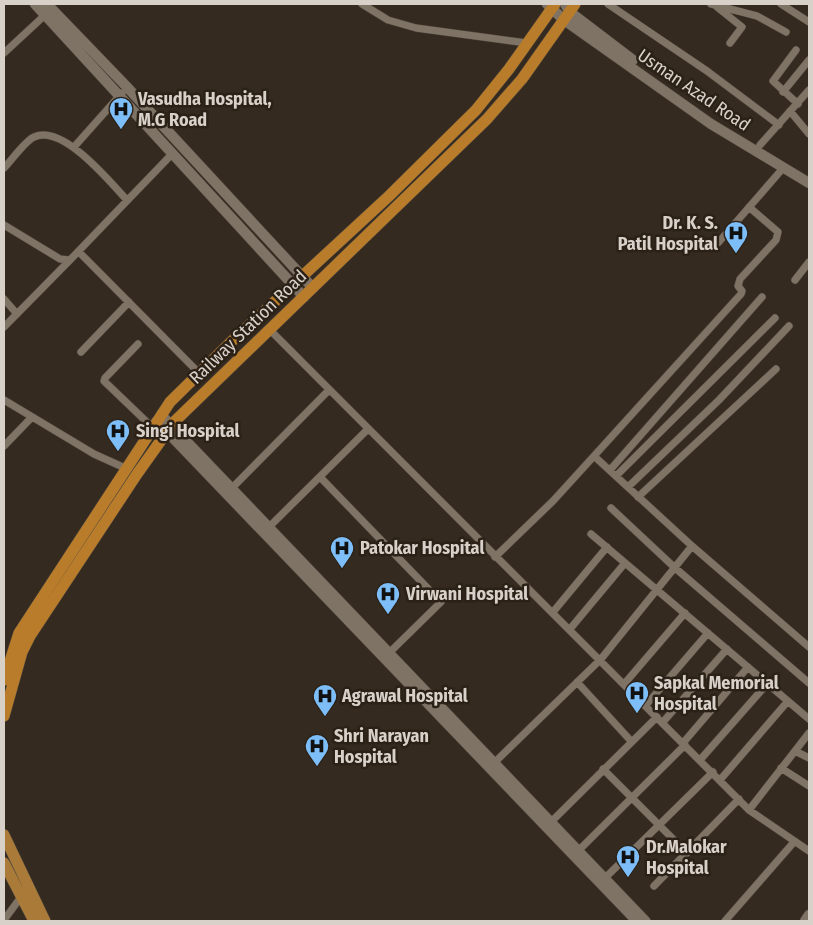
<svg xmlns="http://www.w3.org/2000/svg" width="813" height="925" viewBox="0 0 813 925" font-family="'Fira Sans Condensed',sans-serif">
  <style>
    .lines { fill: none; stroke-linecap: round; stroke-linejoin: round }
    .minor-casing { stroke: #51483e; stroke-width: 8 }
    .tertiary-casing { stroke: #51483e; stroke-width: 10 }
    .secondary-casing { stroke: #51483e; stroke-width: 11 }
    .primary-casing { stroke: #51483e; stroke-width: 12 }
    .trunk-casing { stroke: #51483e; stroke-width: 12 }
    .minor { stroke: #7f7366; stroke-width: 7 }
    .tertiary { stroke: #7f7366; stroke-width: 9 }
    .secondary { stroke: #7f7366; stroke-width: 10 }
    .primary { stroke: #aa7a39; stroke-width: 11 }
    .trunk { stroke: #b87c2a; stroke-width: 11 }
    .labels { text-anchor: middle; dominant-baseline: central; stroke-width: 5; stroke-linejoin: round; paint-order: stroke }
    .street-label { font-size: 18px; fill: #d8d1ca; stroke: #2b2116 }
    .poi-label { font-size: 18px; font-weight: bold; fill: #d8d1ca; stroke: #2b2116; text-anchor: start }
  </style>
  <rect width="100%" height="100%" fill="#352a1f"/>
  <g class="lines">
    <!-- minor casing -->
    <g class="minor-casing">
      <path id="minor" d="M 362,4 L 388,20 L 416,28 L 527,43
        M 608,4 L 707,71 L 779,125
        M 711,4 L 757,16 L 786,32
        M 781,4 L 809,22
        M 717,7 L 742,27 L 730,43
        M 796,50 L 773,81 L 798,104
        M 4,53 L 45,15
        M 783,92 L 809,60
        M 790,111 L 809,134
        M 760,145 L 809,90
        M 74,147 L 122,93
        M 4,168 C 11,161 25,141 34,137 C 63,124 109,181 127,200
        M 4,225 L 60,259 L 70,260 L 173,153
        M 718,243 L 784,167
        M 79,252 L 199,373
        M 795,280 L 809,262
        M 4,299 L 17,314
        M 4,327 L 70,260
        M 270,330 L 749,810 L 809,851
        M 138,344 L 105,378 L 104,381 L 152,427
        M 81,352 L 129,302
        M 4,400 L 94,454 L 125,468
        M 4,446 L 32,417
        M 594,456 L 741,294 L 742,291 L 738,286 L 740,279 L 776,240 L 778,232 L 749,207
        M 610,470 L 762,297
        M 616,476 L 775,318
        M 320,477 L 441,602 L 389,653
        M 628,487 L 719,400 L 789,326
        M 232,488 L 329,390
        M 638,497 L 776,369
        M 611,508 L 674,567 L 809,683
        M 269,527 L 368,429
        M 591,534 L 809,719
        M 495,557 L 553,501 L 594,456 L 692,546
        M 553,612 L 607,547
        M 570,629 L 625,563
        M 577,682 L 631,741
        M 625,683 L 685,613
        M 646,705 L 708,633
        M 663,722 L 727,649
        M 683,743 L 748,667
        M 795,751 L 809,758
        M 700,760 L 767,684
        M 494,763 L 601,659 L 692,546 L 809,647
        M 781,768 L 809,786
        M 603,769 L 687,853
        M 720,780 L 788,701
        M 749,810 L 809,733
        M 551,822 L 657,717
        M 575,854 L 685,745
        M 605,878 L 713,772
        M 654,886 L 739,799
        M 4,920 L 21,897
        M 725,921 L 794,842"/>
    </g>
    <!-- tertiary casing -->
    <g class="tertiary-casing">
      <path id="tertiary" d="M 161,414 L 646,921
        M 156,421 L 636,921"/>
    </g>
    <!-- secondary casing -->
    <g class="secondary-casing">
      <path id="secondary" d="M 35,4 L 304,297
        M 47,4 L 127,87 L 313,288
        M 547,4 L 564,20 L 711,124 L 809,183
        M 565,4 L 570,12 L 633,60
        M 805,921 L 809,915"/>
    </g>
    <!-- primary casing -->
    <g class="primary-casing">
      <path id="primary" d="M 4,835 L 45,921
        M 4,863 L 34,921"/>
    </g>
    <!-- trunk casing -->
    <g class="trunk-casing">
      <path id="trunk" d="M 4,680 L 19,633 L 170,402 L 231,342 L 389,196 L 476,110 L 509,69 L 555,4
        M 4,716 L 22,652 L 30,636 L 137,474 L 174,422 L 487,119 L 522,79 L 575,4"/>
    </g>
    <!-- minor -->
    <use href="#minor" class="minor"/>
    <!-- tertiary -->
    <use href="#tertiary" class="tertiary"/>
    <!-- secondary -->
    <use href="#secondary" class="secondary"/>
    <!-- primary -->
    <use href="#primary" class="primary"/>
    <!-- trunk -->
    <use href="#trunk" class="trunk"/>
  </g>
  <!-- icons -->
  <defs>
    <g id="hospital-pin" transform="scale(1.25)"><path d="M0 17L-7.5 6A9.5 9.5 0 1 1 7.5 6Z" fill="#7dbef9" stroke="#2b2116"/><path d="M-5-5h3v3.5h4V-5h3V5h-3V1.5h-4V5h-3Z" fill="#111"/></g>
  </defs>
  <g fill-rule="evenodd">
    <use href="#hospital-pin" x="121" y="109"/>
    <use href="#hospital-pin" x="736" y="233"/>
    <use href="#hospital-pin" x="118" y="431"/>
    <use href="#hospital-pin" x="342" y="548"/>
    <use href="#hospital-pin" x="388" y="594"/>
    <use href="#hospital-pin" x="637" y="693"/>
    <use href="#hospital-pin" x="325" y="696"/>
    <use href="#hospital-pin" x="317" y="746"/>
    <use href="#hospital-pin" x="628" y="857"/>
  </g>
  <g class="labels">
    <!-- street labels -->
    <g class="street-label">
      <text transform="translate(694 90) rotate(34)">Usman Azad Road</text>
      <text transform="translate(248 327) rotate(-44)">Railway Station Road</text>
    </g>
    <!-- poi labels -->
    <g class="poi-label">
      <text x="138" y="99">Vasudha Hospital,<tspan x="138" dy="21">M.G Road</tspan></text>
      <text x="718" y="223" text-anchor="end">Dr. K. S.<tspan x="718" dy="21">Patil Hospital</tspan></text>
      <text x="136" y="431">Singi Hospital</text>
      <text x="360" y="548">Patokar Hospital</text>
      <text x="406" y="594">Virwani Hospital</text>
      <text x="654" y="683">Sapkal Memorial<tspan x="654" dy="21">Hospital</tspan></text>
      <text x="342" y="696">Agrawal Hospital</text>
      <text x="334" y="736">Shri Narayan<tspan x="334" dy="21">Hospital</tspan></text>
      <text x="646" y="847">Dr.Malokar<tspan x="646" dy="21">Hospital</tspan></text>
    </g>
  </g>
  <!-- border -->
  <rect width="813" height="925" fill="none" stroke="#d8d1ca" stroke-width="10"/>
</svg>
